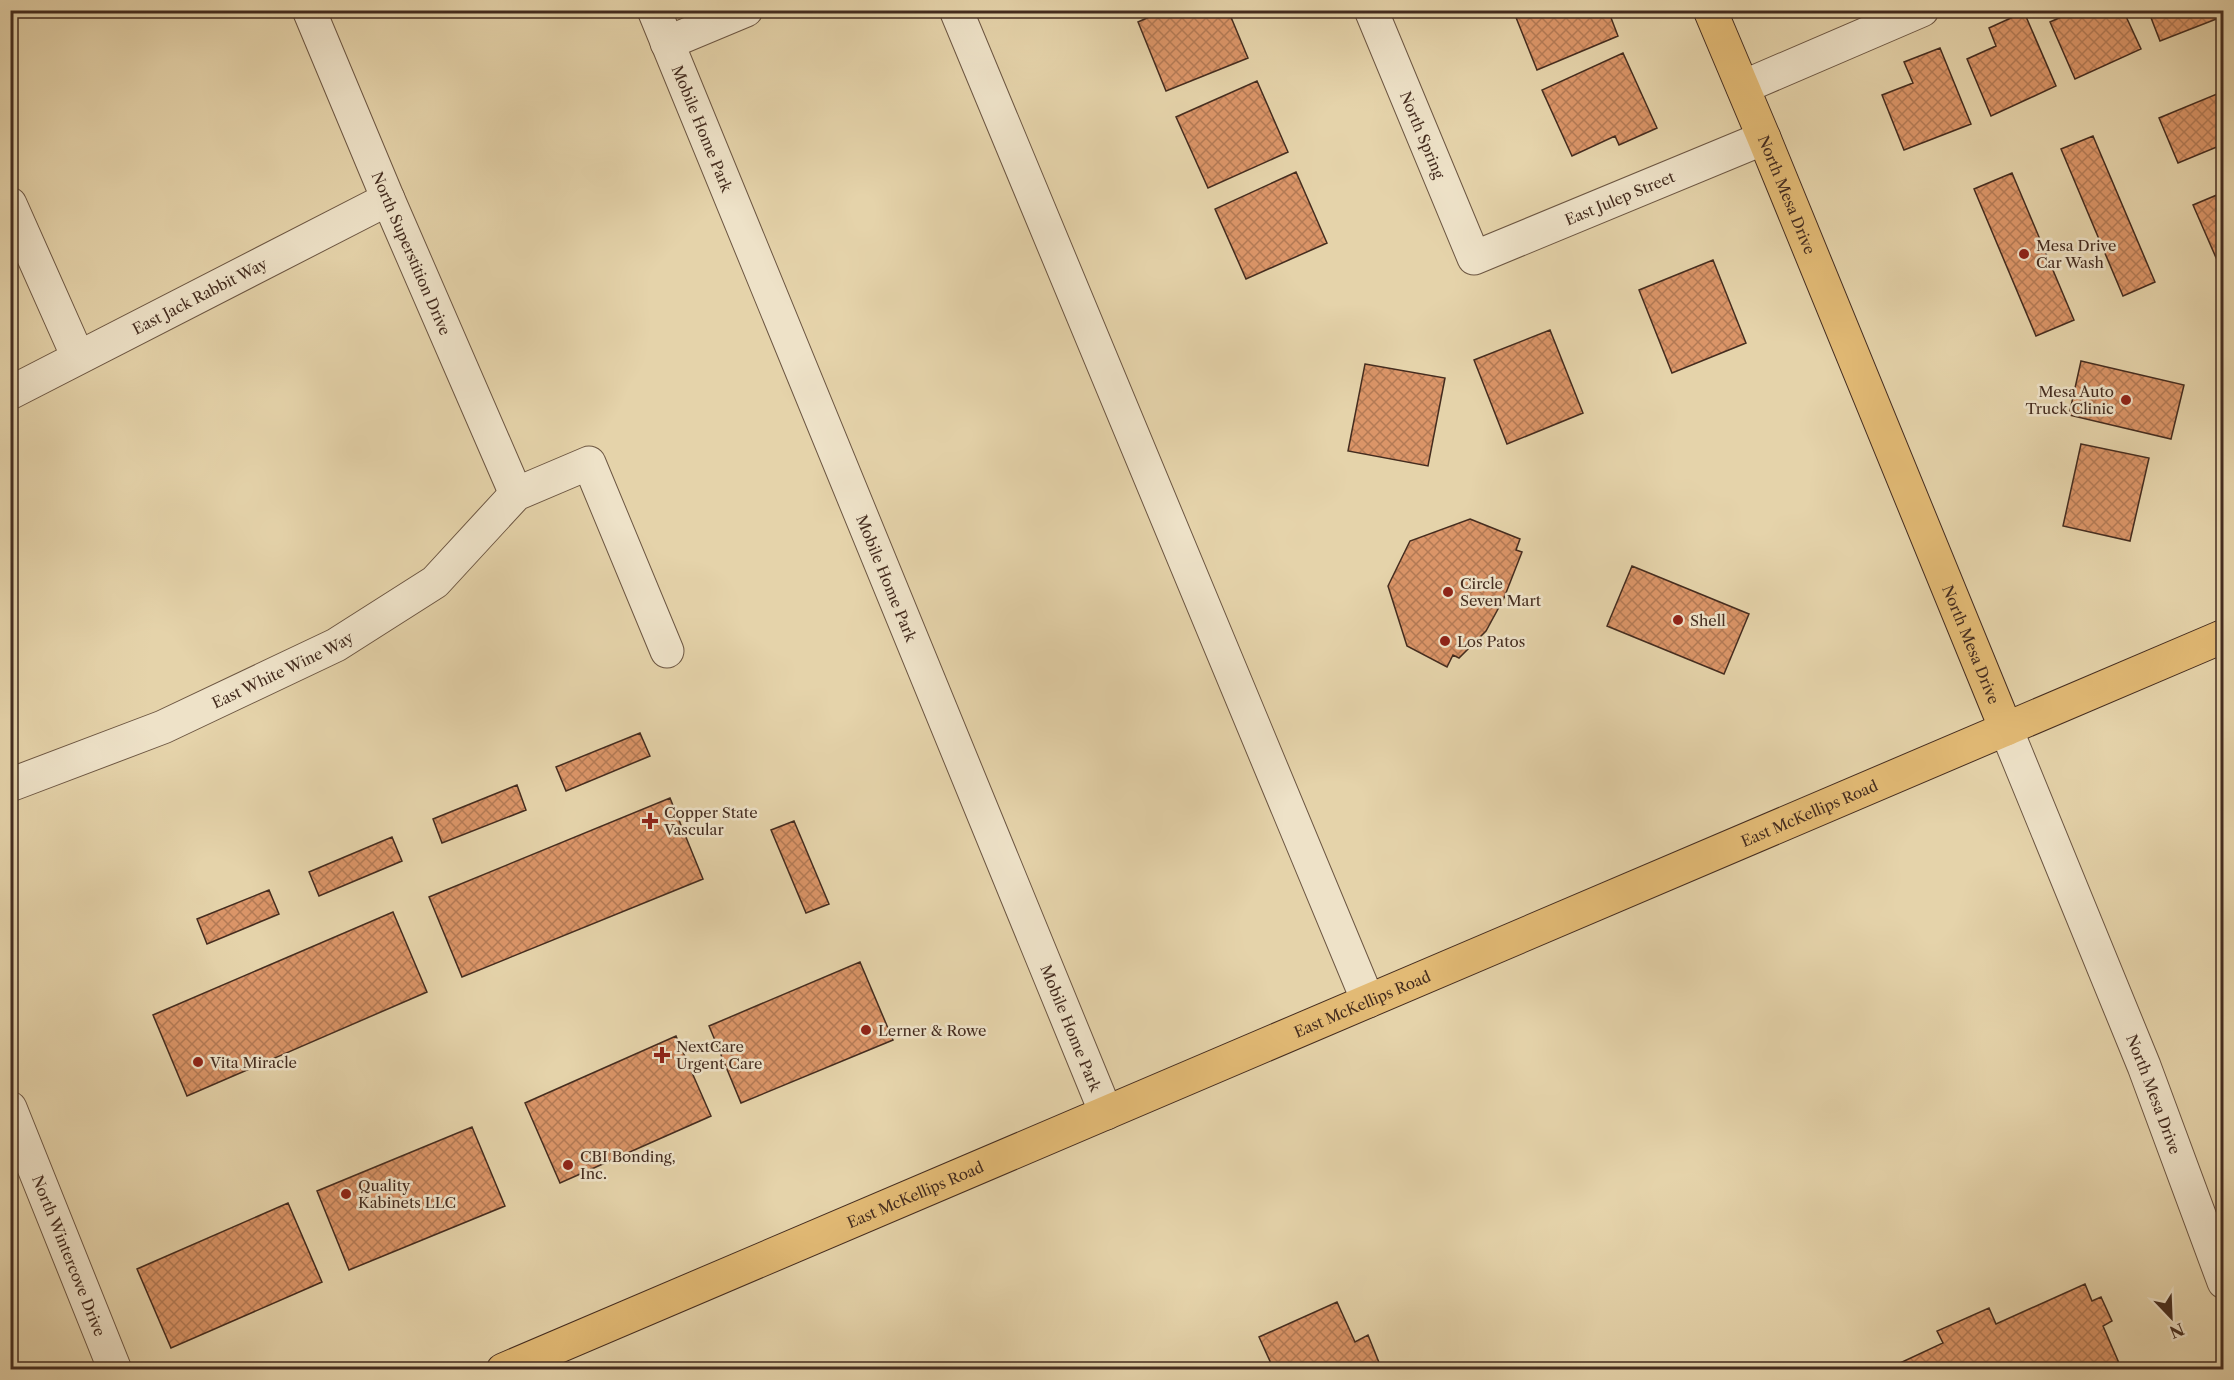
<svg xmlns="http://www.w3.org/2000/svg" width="2234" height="1380" viewBox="0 0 2234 1380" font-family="'Libre Caslon Text',serif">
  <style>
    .building { fill: url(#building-cross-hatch); stroke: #442c1f; stroke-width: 1.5 }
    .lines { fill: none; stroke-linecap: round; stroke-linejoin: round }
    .minor-casing { stroke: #6c5642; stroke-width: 35 }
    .major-casing { stroke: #442c1f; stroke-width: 35 }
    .minor { stroke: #eee2c8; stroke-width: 33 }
    .major { stroke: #e2ba75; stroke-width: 33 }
    .poi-dot { fill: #8f2418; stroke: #eee2c8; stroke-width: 2 }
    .labels { text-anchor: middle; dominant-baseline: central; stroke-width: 5; stroke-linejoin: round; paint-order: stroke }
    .street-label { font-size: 15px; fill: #442c1f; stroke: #eee2c8 }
    .poi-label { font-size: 15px; fill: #442c1f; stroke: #eee2c8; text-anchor: start }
  </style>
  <defs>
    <pattern id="building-cross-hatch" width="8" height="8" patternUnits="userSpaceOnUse" patternTransform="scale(1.5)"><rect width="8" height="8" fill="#db9568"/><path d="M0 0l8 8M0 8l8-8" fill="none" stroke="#b37a55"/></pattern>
  </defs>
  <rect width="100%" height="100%" fill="#e5d3aa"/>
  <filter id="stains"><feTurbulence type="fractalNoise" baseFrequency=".00333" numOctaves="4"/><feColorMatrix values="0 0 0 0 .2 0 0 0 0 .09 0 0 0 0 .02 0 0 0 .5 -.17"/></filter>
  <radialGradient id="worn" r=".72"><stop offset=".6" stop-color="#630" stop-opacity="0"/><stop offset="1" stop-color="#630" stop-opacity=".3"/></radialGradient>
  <!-- building -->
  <path class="building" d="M 1165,10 L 1228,10 L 1248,58 L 1166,91 L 1138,22 Z
    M 1513,10 L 1608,10 L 1618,36 L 1537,70 Z
    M 2077,10 L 2123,10 L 2141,49 L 2075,79 L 2050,22 Z
    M 2148,10 L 2222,10 L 2224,16 L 2160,41 Z
    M 2024,12 L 2056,86 L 1991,116 L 1967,59 L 1996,46 L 1989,28 Z
    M 1940,48 L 1971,124 L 1904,150 L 1882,95 L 1913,83 L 1904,62 Z
    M 1623,53 L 1657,128 L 1619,145 L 1615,136 L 1572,156 L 1542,90 Z
    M 1257,81 L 1288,152 L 1208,188 L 1176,117 Z
    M 2224,91 L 2224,144 L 2178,163 L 2159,118 Z
    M 2093,136 L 2155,282 L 2123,296 L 2061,149 Z
    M 1296,172 L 1327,243 L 1246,279 L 1215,209 Z
    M 2012,173 L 2074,320 L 2036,336 L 1974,189 Z
    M 2224,192 L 2224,276 L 2193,205 Z
    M 1713,260 L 1746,343 L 1672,373 L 1639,290 Z
    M 1550,330 L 1583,413 L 1507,444 L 1474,360 Z
    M 2081,361 L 2184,385 L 2171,439 L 2069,415 Z
    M 1365,364 L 1445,378 L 1428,466 L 1348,451 Z
    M 2081,444 L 2149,458 L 2130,541 L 2063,526 Z
    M 1470,519 L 1520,539 L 1516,550 L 1522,552 L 1504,598 L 1486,631 L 1459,658 L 1453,655 L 1447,667 L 1407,646 L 1388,586 L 1410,541 Z
    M 1632,566 L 1749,614 L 1724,674 L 1607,626 Z
    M 640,733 L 650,756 L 566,791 L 556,767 Z
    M 517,785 L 526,810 L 442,843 L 433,819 Z
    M 670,798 L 703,879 L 462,977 L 429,897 Z
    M 794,821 L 829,904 L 806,913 L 771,830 Z
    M 392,837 L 402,861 L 319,896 L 309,872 Z
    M 269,890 L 279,914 L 207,944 L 197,919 Z
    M 393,912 L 427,992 L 187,1096 L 153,1015 Z
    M 860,962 L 893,1040 L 741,1103 L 709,1026 Z
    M 676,1036 L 711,1116 L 560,1183 L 525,1103 Z
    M 472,1127 L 505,1206 L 349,1270 L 317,1191 Z
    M 288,1203 L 322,1282 L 171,1348 L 137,1269 Z
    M 2085,1284 L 2092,1301 L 2101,1297 L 2112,1321 L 2103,1326 L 2122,1370 L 2100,1370 L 2099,1367 L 2094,1370 L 1885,1370 L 1943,1343 L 1937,1331 L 1989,1308 L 1996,1324 Z
    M 1337,1302 L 1355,1342 L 1368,1335 L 1382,1370 L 1274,1370 L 1259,1337 Z"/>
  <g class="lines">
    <!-- minor casing -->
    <g class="minor-casing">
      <g id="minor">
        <path id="s1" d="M 309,10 L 388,199 L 516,494"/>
        <path id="s2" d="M 654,10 L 1106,1113"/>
        <path d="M 956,10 L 1368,1001"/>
        <path id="s3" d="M 1371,10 L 1474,258 L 1764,138"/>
        <path d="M 667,43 L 746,10"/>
        <path d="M 1743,87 L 1922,10"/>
        <path d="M 10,204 L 78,357"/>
        <path id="s4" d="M 10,393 L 388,199"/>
        <path id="s5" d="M 2006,729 L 2144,1066 L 2224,1282"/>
        <path id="s6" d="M 10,785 L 163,727 L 336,645 L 435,582 L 516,494 L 589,463 L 667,651"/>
        <path id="s7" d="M 10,1108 L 115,1370"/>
      </g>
    </g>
    <!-- major casing -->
    <g class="major-casing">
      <g id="major">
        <path id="s8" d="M 1710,10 L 1764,138 L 2006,729"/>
        <path id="s9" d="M 503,1370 L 2224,636"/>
      </g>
    </g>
    <!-- minor -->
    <use href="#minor" class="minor"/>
    <!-- major -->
    <use href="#major" class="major"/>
  </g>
  <!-- markers -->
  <g class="poi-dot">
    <circle cx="2024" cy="254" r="6"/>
    <circle cx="2126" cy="400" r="6"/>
    <circle cx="1448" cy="592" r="6"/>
    <circle cx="1678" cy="620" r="6"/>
    <circle cx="1445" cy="641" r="6"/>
    <path d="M647 812h6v6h6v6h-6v6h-6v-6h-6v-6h6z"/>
    <circle cx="866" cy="1030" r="6"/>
    <path d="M659 1046h6v6h6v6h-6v6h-6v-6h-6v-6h6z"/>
    <circle cx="198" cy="1062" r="6"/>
    <circle cx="568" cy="1165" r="6"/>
    <circle cx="346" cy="1194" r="6"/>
  </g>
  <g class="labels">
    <!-- street labels -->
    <g class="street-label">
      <text stroke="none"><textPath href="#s2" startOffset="128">Mobile Home Park</textPath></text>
      <text stroke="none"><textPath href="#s3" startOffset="135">North Spring</textPath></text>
      <text stroke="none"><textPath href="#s8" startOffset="200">North Mesa Drive</textPath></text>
      <text stroke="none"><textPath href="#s3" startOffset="426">East Julep Street</textPath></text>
      <text stroke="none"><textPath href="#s1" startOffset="264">North Superstition Drive</textPath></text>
      <text stroke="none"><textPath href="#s4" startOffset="213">East Jack Rabbit Way</textPath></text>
      <text stroke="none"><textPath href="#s2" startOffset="614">Mobile Home Park</textPath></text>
      <text stroke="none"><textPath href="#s8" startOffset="686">North Mesa Drive</textPath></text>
      <text stroke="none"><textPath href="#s6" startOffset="296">East White Wine Way</textPath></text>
      <text stroke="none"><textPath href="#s9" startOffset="1420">East McKellips Road</textPath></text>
      <text stroke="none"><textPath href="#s9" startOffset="934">East McKellips Road</textPath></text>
      <text stroke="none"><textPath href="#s2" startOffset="1100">Mobile Home Park</textPath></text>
      <text stroke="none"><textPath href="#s5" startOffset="394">North Mesa Drive</textPath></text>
      <text stroke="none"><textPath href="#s9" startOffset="448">East McKellips Road</textPath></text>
      <text stroke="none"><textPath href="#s7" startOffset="159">North Wintercove Drive</textPath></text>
    </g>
    <!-- poi labels -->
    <g class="poi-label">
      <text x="2036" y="245">Mesa Drive<tspan x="2036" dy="17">Car Wash</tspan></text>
      <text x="2114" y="391" text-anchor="end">Mesa Auto<tspan x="2114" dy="17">Truck Clinic</tspan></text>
      <text x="1460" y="583">Circle<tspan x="1460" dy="17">Seven Mart</tspan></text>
      <text x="1690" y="620">Shell</text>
      <text x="1457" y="641">Los Patos</text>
      <text x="664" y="812">Copper State<tspan x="664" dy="17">Vascular</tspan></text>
      <text x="878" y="1030">Lerner &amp; Rowe</text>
      <text x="676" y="1046">NextCare<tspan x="676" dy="17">Urgent Care</tspan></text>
      <text x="210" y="1062">Vita Miracle</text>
      <text x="580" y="1156">CBI Bonding,<tspan x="580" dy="17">Inc.</tspan></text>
      <text x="358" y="1185">Quality<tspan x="358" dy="17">Kabinets LLC</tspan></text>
    </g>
  </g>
  <!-- margin -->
  <rect width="2234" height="1380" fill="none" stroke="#e5d3aa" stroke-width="36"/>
  <rect x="12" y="12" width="2210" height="1356" fill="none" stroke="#442c1f" stroke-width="3"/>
  <rect x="18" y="18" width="2198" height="1344" fill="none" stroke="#442c1f" stroke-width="1.5"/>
  <!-- north arrow -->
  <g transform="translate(2171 1317) rotate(157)" stroke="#eee2c8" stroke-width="4.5" paint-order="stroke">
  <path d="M0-4.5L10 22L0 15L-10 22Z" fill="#442c1f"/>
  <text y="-9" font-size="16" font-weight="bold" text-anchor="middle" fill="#442c1f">N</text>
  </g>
  <rect width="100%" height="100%" filter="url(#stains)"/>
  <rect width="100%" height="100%" fill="url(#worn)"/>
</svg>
